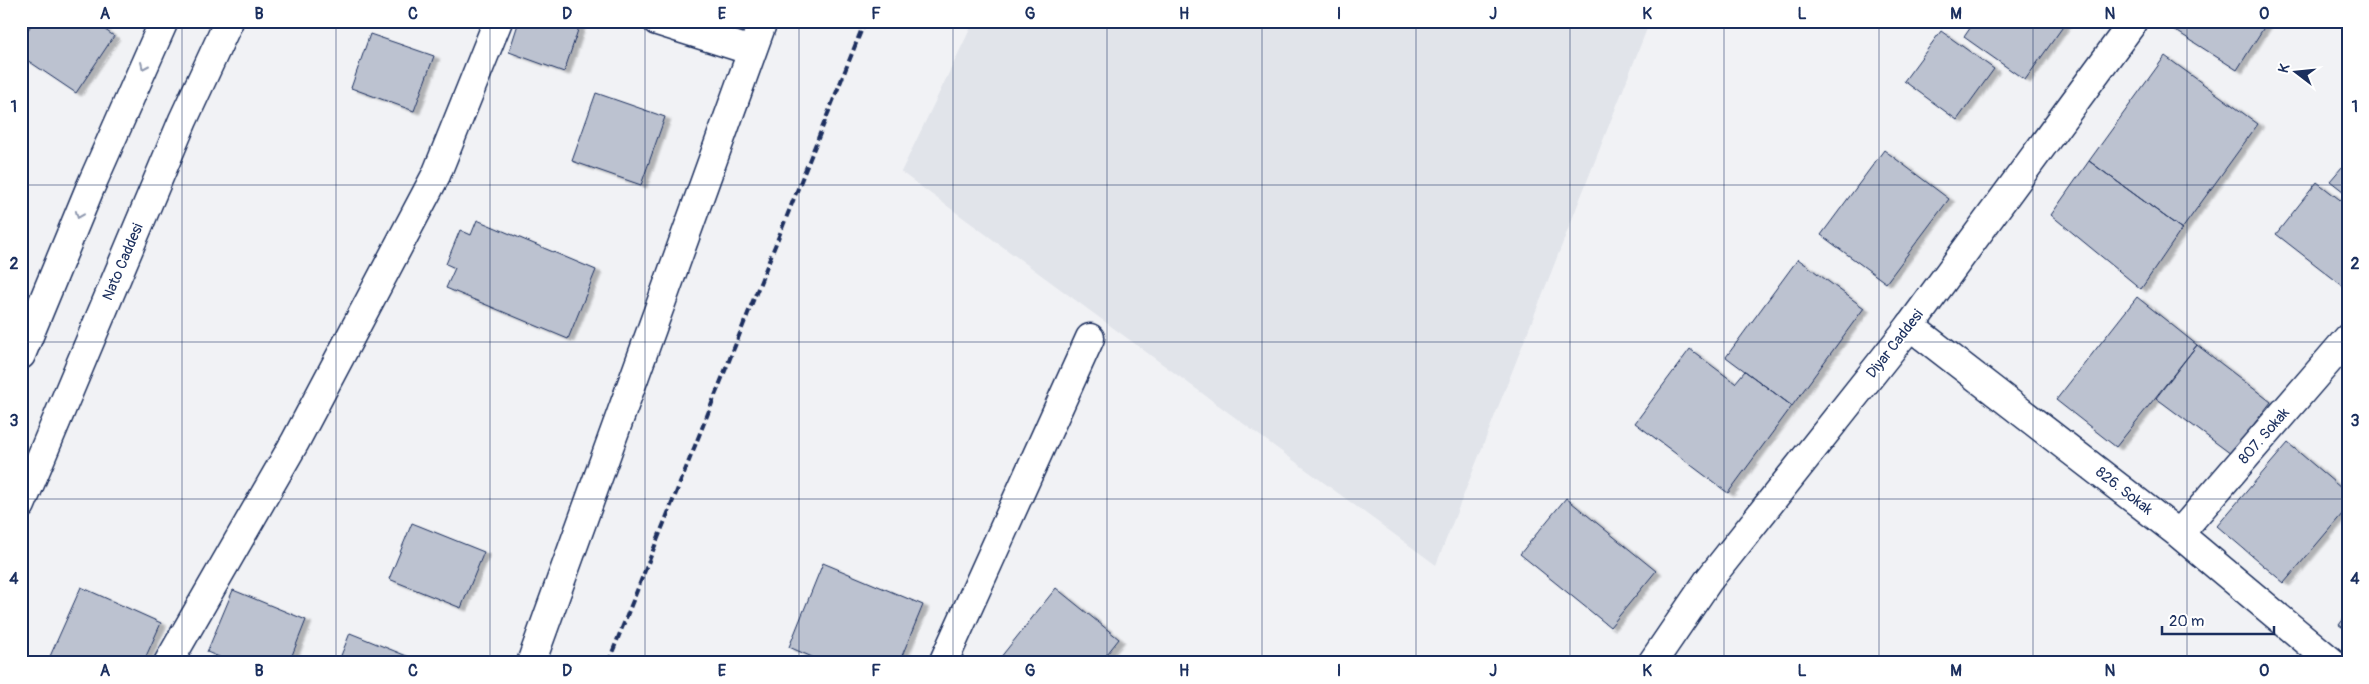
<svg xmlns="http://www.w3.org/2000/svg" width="2369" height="684" viewBox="0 0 2369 684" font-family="Pangolin,sans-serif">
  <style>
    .built { fill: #e1e4ea }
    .building { fill: #bcc2d0; stroke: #1b2f5e; filter: url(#shadow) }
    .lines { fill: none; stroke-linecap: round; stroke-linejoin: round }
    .minor-casing { stroke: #1b2f5e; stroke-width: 31 }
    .tertiary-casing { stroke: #1b2f5e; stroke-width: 31 }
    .minor { stroke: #fff; stroke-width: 28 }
    .tertiary { stroke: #fff; stroke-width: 28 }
    .rail { stroke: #1b2f5e; stroke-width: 4; stroke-dasharray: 8 4; stroke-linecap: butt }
    .oneway { stroke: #8d97ae }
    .grid { fill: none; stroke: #1b2f5e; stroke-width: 1; stroke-opacity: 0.55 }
    .labels { text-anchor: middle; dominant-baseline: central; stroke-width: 4; stroke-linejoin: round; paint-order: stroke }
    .street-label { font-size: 15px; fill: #1b2f5e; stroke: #fff }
    .neatline { fill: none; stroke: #1b2f5e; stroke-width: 2 }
    .grid-label { font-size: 16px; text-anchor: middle; font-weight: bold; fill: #1b2f5e }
  </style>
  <defs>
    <filter id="shadow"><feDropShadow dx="5.5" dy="3" stdDeviation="1" flood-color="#0004"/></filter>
  </defs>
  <rect width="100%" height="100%" fill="#f1f2f5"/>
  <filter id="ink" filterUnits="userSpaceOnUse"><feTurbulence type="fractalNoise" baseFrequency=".02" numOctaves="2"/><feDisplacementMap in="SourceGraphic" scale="10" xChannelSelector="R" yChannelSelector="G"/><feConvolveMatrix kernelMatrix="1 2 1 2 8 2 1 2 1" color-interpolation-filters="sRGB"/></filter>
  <g filter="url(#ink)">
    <!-- built -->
    <path class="built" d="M 974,21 L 1650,21 L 1436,565 L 901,172 Z"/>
    <!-- building -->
    <path class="building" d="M 34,21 L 92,21 L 114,36 L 76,93 L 21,56 L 21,40 Z
      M 519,21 L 581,21 L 564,72 L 509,52 Z
      M 1975,21 L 2067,21 L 2025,80 L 1964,37 Z
      M 2174,21 L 2268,21 L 2237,70 L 2170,27 Z
      M 1941,31 L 1994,69 L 1957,120 L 1904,81 Z
      M 370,34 L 434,56 L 414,111 L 351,88 Z
      M 2165,56 L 2258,124 L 2182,229 L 2089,161 Z
      M 596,93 L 665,117 L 641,185 L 572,161 Z
      M 1884,150 L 1949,199 L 1886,283 L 1821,235 Z
      M 2348,160 L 2348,195 L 2330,181 Z
      M 2089,161 L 2182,229 L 2141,289 L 2051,215 Z
      M 2317,182 L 2348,206 L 2348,290 L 2276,234 Z
      M 477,220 L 596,270 L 568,339 L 446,288 L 455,268 L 446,264 L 460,230 L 471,235 Z
      M 1798,259 L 1864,308 L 1792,406 L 1726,357 Z
      M 2137,297 L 2197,345 L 2116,447 L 2056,400 Z
      M 2197,345 L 2271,402 L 2231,454 L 2156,398 Z
      M 1690,349 L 1735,383 L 1745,371 L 1792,406 L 1728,493 L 1635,423 Z
      M 2288,443 L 2348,494 L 2348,507 L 2284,583 L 2217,526 Z
      M 1566,498 L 1656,571 L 1610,627 L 1520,554 Z
      M 412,523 L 484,552 L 461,608 L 389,579 Z
      M 823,563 L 923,605 L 899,663 L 826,663 L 789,647 Z
      M 81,587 L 161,623 L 143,663 L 47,663 Z
      M 1056,588 L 1119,639 L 1100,663 L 996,663 Z
      M 233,590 L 306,620 L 289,663 L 234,663 L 207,652 Z
      M 2348,613 L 2348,631 L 2339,625 Z
      M 350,633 L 424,663 L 338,663 Z"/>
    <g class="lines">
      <!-- minor casing -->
      <g class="minor-casing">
        <path id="minor" d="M 657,21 L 752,51
          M 1910,326 L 2179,534 L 2333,663
          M 2179,534 L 2348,338
          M 168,663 L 295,442 L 436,175 L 498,21
          M 531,663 L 763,21
          M 943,663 L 1090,338"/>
      </g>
      <!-- tertiary casing -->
      <g class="tertiary-casing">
        <path id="tertiary" d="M 21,355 L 90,188 L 164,21
          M 21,505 L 183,120 L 229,21
          M 1652,663 L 1708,581 L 1910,326 L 2134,21"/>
      </g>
      <!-- minor -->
      <use href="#minor" class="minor"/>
      <!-- tertiary -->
      <use href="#tertiary" class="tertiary"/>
      <!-- rail -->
      <path class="rail" d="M 608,663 L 865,21"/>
    </g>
    <!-- one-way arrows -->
    <defs><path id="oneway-chevron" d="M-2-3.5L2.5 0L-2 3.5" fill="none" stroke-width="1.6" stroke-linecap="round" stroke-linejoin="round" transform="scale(1.25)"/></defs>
    <g class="oneway">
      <use href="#oneway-chevron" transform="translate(144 66) rotate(114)"/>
      <use href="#oneway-chevron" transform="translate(79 215) rotate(112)"/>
    </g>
  </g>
  <!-- grid -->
  <path class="grid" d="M 182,21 L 182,663M 336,21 L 336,663M 490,21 L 490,663M 645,21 L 645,663M 799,21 L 799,663M 953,21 L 953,663M 1107,21 L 1107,663M 1262,21 L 1262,663M 1416,21 L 1416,663M 1570,21 L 1570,663M 1724,21 L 1724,663M 1879,21 L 1879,663M 2033,21 L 2033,663M 2187,21 L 2187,663M 21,185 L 2348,185M 21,342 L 2348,342M 21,499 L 2348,499"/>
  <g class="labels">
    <!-- street labels -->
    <g class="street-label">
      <text transform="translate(123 262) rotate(-67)">Nato Caddesi</text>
      <text transform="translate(1895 344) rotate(-52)">Diyar Caddesi</text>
      <text transform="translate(2264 436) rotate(-49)">807. Sokak</text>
      <text transform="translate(2124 491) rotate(38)">826. Sokak</text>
    </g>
  </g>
  <!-- margin -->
  <rect width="2369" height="684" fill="none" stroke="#fff" stroke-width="55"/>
  <!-- north arrow -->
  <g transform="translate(2296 72) rotate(286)" stroke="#ffffff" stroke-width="4" paint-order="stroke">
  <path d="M0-4L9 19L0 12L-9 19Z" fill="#1b2f5e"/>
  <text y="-8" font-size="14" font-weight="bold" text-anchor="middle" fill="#1b2f5e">K</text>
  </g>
  <!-- scale -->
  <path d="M2162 626v8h112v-8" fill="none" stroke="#1b2f5e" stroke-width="2.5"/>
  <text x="2169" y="626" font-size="15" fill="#1b2f5e" stroke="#ffffff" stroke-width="4" paint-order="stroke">20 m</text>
  <rect x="28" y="28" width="2314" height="628" class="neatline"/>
  <g class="grid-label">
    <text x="105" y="19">A</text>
    <text x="259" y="19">B</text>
    <text x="413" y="19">C</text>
    <text x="567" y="19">D</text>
    <text x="722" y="19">E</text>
    <text x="876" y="19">F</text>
    <text x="1030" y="19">G</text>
    <text x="1184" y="19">H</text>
    <text x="1339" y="19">I</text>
    <text x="1493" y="19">J</text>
    <text x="1647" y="19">K</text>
    <text x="1802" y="19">L</text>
    <text x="1956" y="19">M</text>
    <text x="2110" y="19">N</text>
    <text x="2264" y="19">O</text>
    <text x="14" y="112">1</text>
    <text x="2355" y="112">1</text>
    <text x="14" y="269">2</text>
    <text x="2355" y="269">2</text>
    <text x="14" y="426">3</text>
    <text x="2355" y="426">3</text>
    <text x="14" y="584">4</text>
    <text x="2355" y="584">4</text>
    <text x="105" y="676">A</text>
    <text x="259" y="676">B</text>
    <text x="413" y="676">C</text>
    <text x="567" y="676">D</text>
    <text x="722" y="676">E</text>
    <text x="876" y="676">F</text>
    <text x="1030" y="676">G</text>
    <text x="1184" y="676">H</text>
    <text x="1339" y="676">I</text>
    <text x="1493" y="676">J</text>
    <text x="1647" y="676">K</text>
    <text x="1802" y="676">L</text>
    <text x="1956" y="676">M</text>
    <text x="2110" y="676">N</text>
    <text x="2264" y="676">O</text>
  </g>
</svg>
